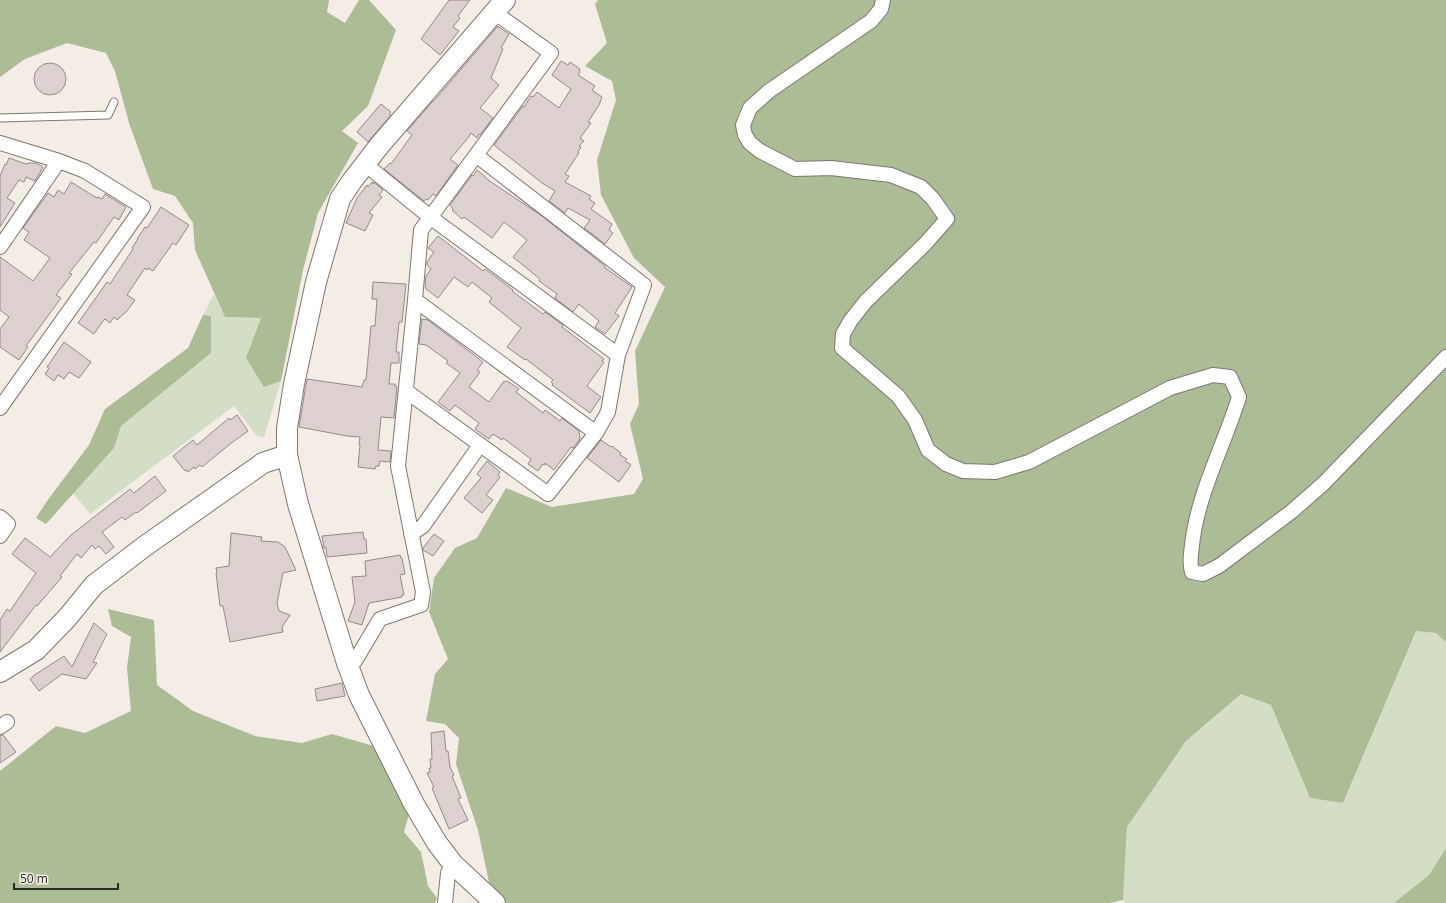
<svg xmlns="http://www.w3.org/2000/svg" width="1446" height="903" viewBox="0 0 1446 903" font-family="'Open Sans',sans-serif">
  <style>
    .green { fill: #d3dec4 }
    .forest { fill: #acbc94 }
    .building { fill: #ddd1cf; stroke: #948a88 }
    .lines { fill: none; stroke-linecap: round; stroke-linejoin: round }
    .lane-casing { stroke: #7e7770; stroke-width: 9 }
    .street-casing { stroke: #7e7770; stroke-width: 16 }
    .secondary-casing { stroke: #7e7770; stroke-width: 22 }
    .lane { stroke: #fff; stroke-width: 7 }
    .street { stroke: #fff; stroke-width: 14 }
    .secondary { stroke: #fff; stroke-width: 20 }
  </style>
  <rect width="100%" height="100%" fill="#f4ede5"/>
  <!-- green -->
  <path class="green" d="M 214,294 L 225,317 L 261,318 L 264,387 L 281,381 L 264,437 L 257,436 L 234,406 L 90,514 L 73,493 L 114,448 L 121,426 L 211,353 L 211,316 L 203,315 Z
    M 1416,631 L 1436,633 L 1446,642 L 1446,848 L 1429,875 L 1394,903 L 1125,903 L 1123,900 L 1127,827 L 1186,741 L 1241,694 L 1271,705 L 1310,798 L 1343,803 Z"/>
  <!-- forest -->
  <path class="forest" d="M 0,0 L 329,0 L 327,12 L 345,23 L 359,0 L 369,0 L 396,30 L 368,106 L 342,131 L 358,143 L 318,213 L 303,270 L 281,381 L 264,387 L 246,358 L 261,318 L 225,317 L 195,250 L 193,223 L 175,196 L 153,189 L 129,123 L 115,71 L 106,53 L 67,43 L 25,59 L 0,77 Z
    M 598,0 L 1446,0 L 1446,642 L 1436,633 L 1416,631 L 1343,803 L 1310,798 L 1271,705 L 1241,694 L 1186,741 L 1127,827 L 1123,900 L 1110,903 L 506,903 L 490,887 L 478,830 L 456,764 L 459,738 L 445,724 L 426,721 L 435,674 L 448,659 L 429,612 L 434,578 L 455,548 L 477,538 L 506,488 L 552,507 L 634,494 L 643,479 L 630,424 L 639,404 L 635,351 L 665,287 L 634,258 L 601,195 L 597,160 L 616,100 L 612,81 L 585,66 L 607,43 L 595,4 Z
    M 203,315 L 211,316 L 211,353 L 121,426 L 114,448 L 46,524 L 36,518 L 47,501 L 89,445 L 105,409 L 188,348 Z
    M 108,609 L 154,620 L 157,685 L 193,711 L 255,736 L 302,743 L 332,734 L 377,747 L 409,814 L 404,832 L 421,852 L 428,886 L 437,898 L 435,903 L 0,903 L 0,771 L 56,726 L 85,733 L 131,711 L 127,668 L 131,637 L 112,626 Z
    M 1446,848 L 1446,903 L 1394,903 L 1429,875 Z"/>
  <!-- building -->
  <path class="building" d="M 449,0 L 470,0 L 458,16 L 460,18 L 453,27 L 459,31 L 440,55 L 421,39 Z
    M 497,27 L 499,27 L 509,34 L 501,48 L 503,49 L 491,78 L 499,85 L 480,108 L 493,118 L 480,135 L 479,134 L 477,138 L 471,133 L 468,138 L 450,159 L 458,165 L 436,196 L 433,194 L 428,200 L 426,199 L 424,201 L 384,169 L 390,163 L 391,164 L 412,135 L 407,131 L 433,101 L 434,101 Z
    M 561,61 L 568,65 L 570,62 L 580,69 L 579,70 L 580,72 L 578,75 L 595,86 L 592,90 L 602,97 L 599,105 L 588,122 L 591,123 L 580,138 L 584,141 L 579,146 L 581,147 L 578,152 L 579,153 L 565,174 L 569,176 L 565,182 L 591,196 L 589,199 L 595,203 L 591,209 L 612,224 L 609,230 L 613,233 L 605,244 L 584,228 L 590,220 L 568,208 L 565,213 L 549,201 L 555,191 L 542,183 L 494,145 L 523,106 L 524,107 L 531,96 L 533,97 L 537,92 L 559,108 L 571,89 L 552,75 Z
    M34 79a16 16 0 1 1 32 0a16 16 0 1 1-32 0Z
    M 381,104 L 391,112 L 389,114 L 391,115 L 368,142 L 357,132 Z
    M 9,158 L 26,164 L 29,163 L 36,163 L 43,167 L 35,181 L 26,177 L 24,182 L 19,180 L 7,198 L 15,203 L 0,227 L 0,176 L 5,164 L 6,165 Z
    M 477,170 L 491,182 L 542,216 L 605,266 L 604,267 L 632,287 L 615,313 L 619,316 L 605,334 L 595,327 L 599,321 L 579,304 L 573,312 L 555,298 L 557,294 L 539,281 L 540,279 L 513,257 L 527,240 L 504,222 L 492,238 L 464,217 L 462,219 L 452,210 L 453,209 L 450,205 L 472,175 L 473,176 Z
    M 71,182 L 97,198 L 98,197 L 102,199 L 105,194 L 126,207 L 119,220 L 114,217 L 96,243 L 94,242 L 69,273 L 72,274 L 56,295 L 61,298 L 26,346 L 28,347 L 19,360 L 0,347 L 0,329 L 9,317 L 0,310 L 0,257 L 33,281 L 50,258 L 24,240 L 29,232 L 23,228 L 48,193 L 54,197 L 58,190 L 64,194 Z
    M 372,182 L 373,184 L 374,182 L 383,190 L 379,195 L 382,197 L 369,213 L 373,215 L 365,231 L 346,223 L 357,198 L 367,185 L 368,187 Z
    M 161,207 L 189,225 L 176,245 L 173,243 L 153,271 L 148,268 L 147,270 L 145,268 L 127,295 L 135,300 L 126,312 L 117,320 L 114,317 L 110,323 L 105,319 L 103,321 L 94,334 L 78,323 L 107,282 L 110,284 L 133,249 L 132,248 L 138,239 L 137,239 L 145,227 L 147,228 Z
    M 438,236 L 483,271 L 485,269 L 504,283 L 513,290 L 512,291 L 543,314 L 545,312 L 563,325 L 562,327 L 604,359 L 602,361 L 604,362 L 587,386 L 601,397 L 590,413 L 552,385 L 553,384 L 551,382 L 553,380 L 526,359 L 525,360 L 507,347 L 521,328 L 489,302 L 492,298 L 472,282 L 468,287 L 454,277 L 438,298 L 426,289 L 425,285 L 426,276 L 431,269 L 427,265 L 427,262 L 434,252 L 428,248 Z
    M 373,282 L 406,284 L 402,322 L 399,322 L 396,352 L 399,352 L 399,363 L 391,363 L 389,384 L 395,384 L 395,386 L 397,387 L 394,418 L 381,417 L 378,450 L 391,451 L 390,462 L 380,461 L 379,466 L 376,466 L 375,469 L 358,467 L 360,445 L 359,445 L 360,437 L 347,436 L 299,427 L 307,379 L 362,387 L 364,380 L 366,380 L 371,326 L 375,326 L 377,299 L 372,299 Z
    M 422,319 L 428,320 L 483,362 L 477,370 L 480,372 L 469,387 L 489,402 L 504,381 L 506,382 L 507,381 L 519,389 L 516,392 L 543,413 L 545,410 L 560,421 L 562,418 L 579,431 L 580,439 L 573,448 L 571,447 L 554,470 L 545,463 L 545,465 L 543,464 L 538,471 L 528,464 L 531,459 L 503,438 L 502,440 L 493,434 L 489,439 L 475,429 L 479,423 L 455,405 L 450,411 L 438,402 L 460,373 L 446,363 L 448,361 L 426,345 L 419,344 Z
    M 64,342 L 91,362 L 79,378 L 69,372 L 64,379 L 58,375 L 54,381 L 45,374 L 49,368 L 47,367 Z
    M 237,415 L 248,431 L 230,444 L 202,467 L 200,465 L 195,469 L 194,467 L 188,472 L 187,470 L 185,471 L 173,456 L 193,440 L 197,445 L 229,418 L 230,420 Z
    M 601,440 L 611,447 L 612,446 L 621,453 L 620,455 L 627,459 L 625,461 L 631,465 L 619,482 L 587,458 Z
    M 487,461 L 500,472 L 498,475 L 500,477 L 486,495 L 493,500 L 482,513 L 464,498 L 481,478 L 477,474 Z
    M 155,476 L 166,491 L 137,513 L 136,512 L 125,520 L 122,517 L 102,532 L 114,547 L 106,554 L 99,546 L 95,549 L 92,545 L 81,558 L 77,554 L 60,576 L 62,577 L 37,606 L 36,605 L 0,652 L 0,620 L 7,609 L 10,611 L 36,573 L 12,554 L 25,538 L 50,557 L 71,535 L 130,489 L 134,493 Z
    M 363,532 L 364,539 L 366,539 L 367,553 L 327,557 L 326,548 L 324,548 L 322,536 Z
    M 231,533 L 262,537 L 261,541 L 278,542 L 285,547 L 296,570 L 283,573 L 277,603 L 279,611 L 290,615 L 282,627 L 283,632 L 230,642 L 223,606 L 220,606 L 216,573 L 217,573 L 216,568 L 229,566 Z
    M 434,534 L 444,541 L 433,556 L 423,550 L 423,548 Z
    M 400,555 L 401,558 L 402,558 L 405,574 L 400,575 L 404,595 L 402,595 L 402,597 L 369,603 L 362,625 L 348,621 L 355,602 L 352,577 L 366,576 L 365,561 Z
    M 94,623 L 107,634 L 93,662 L 97,663 L 86,679 L 62,674 L 39,691 L 30,679 L 33,677 L 33,676 L 64,656 L 72,667 Z
    M 342,683 L 345,696 L 317,701 L 315,689 Z
    M 444,731 L 446,751 L 448,751 L 450,767 L 454,775 L 452,776 L 461,798 L 458,799 L 468,820 L 449,829 L 432,788 L 434,787 L 427,773 L 430,772 L 429,768 L 431,768 L 430,759 L 432,759 L 431,733 Z
    M 0,735 L 3,735 L 16,752 L 0,763 Z"/>
  <g class="lines">
    <!-- lane casing -->
    <g class="lane-casing">
      <path id="lane" d="M 0,118 L 108,115 L 114,102"/>
    </g>
    <!-- street casing -->
    <g class="street-casing">
      <path id="street" d="M 883,0 L 881,9 L 871,21 L 769,91 L 750,108 L 743,125 L 745,135 L 750,143 L 760,151 L 795,169 L 831,168 L 891,175 L 921,187 L 933,199 L 947,219 L 925,244 L 866,301 L 851,320 L 843,334 L 842,348 L 898,396 L 915,420 L 928,450 L 946,464 L 963,471 L 995,472 L 1029,462 L 1170,388 L 1213,375 L 1230,377 L 1239,397 C 1224,446 1198,492 1192,545 C 1191,554 1189,563 1192,572 L 1203,574 L 1219,566 L 1291,512 L 1323,484 L 1446,357
        M 0,143 L 59,161 L 85,171 L 143,207 L 0,408
        M 365,164 L 430,217 L 618,355
        M 0,247 L 59,161
        M 415,300 L 596,433
        M 406,391 L 548,494 L 596,433 L 608,412 L 618,355 L 644,285 L 476,155
        M 0,517 L 8,524 L 0,536
        M 411,534 L 423,526 L 480,445
        M 347,663 L 355,661 L 380,619 L 421,605 L 423,592 L 398,466 L 415,300 L 421,230 L 551,53 L 494,12
        M 0,727 L 7,722
        M 445,903 L 448,873 L 453,864"/>
    </g>
    <!-- secondary casing -->
    <g class="secondary-casing">
      <path id="secondary" d="M 0,672 L 36,650 L 67,618 L 94,585 L 145,546 L 263,463 L 287,455
        M 495,903 L 453,864 L 437,843 L 414,804 L 359,695 L 347,663 L 298,504 L 287,455 L 287,428 L 294,384 L 316,282 L 340,199 L 352,181 L 379,146 L 505,0"/>
    </g>
    <!-- lane -->
    <use href="#lane" class="lane"/>
    <!-- street -->
    <use href="#street" class="street"/>
    <!-- secondary -->
    <use href="#secondary" class="secondary"/>
  </g>
  <!-- scale -->
  <path d="M14 883v6h104v-6" fill="none" stroke="#2c2926" stroke-width="2"/>
  <text x="20" y="883" font-size="12" fill="#2c2926" stroke="#f4ede5" stroke-width="3" paint-order="stroke">50 m</text>
</svg>
